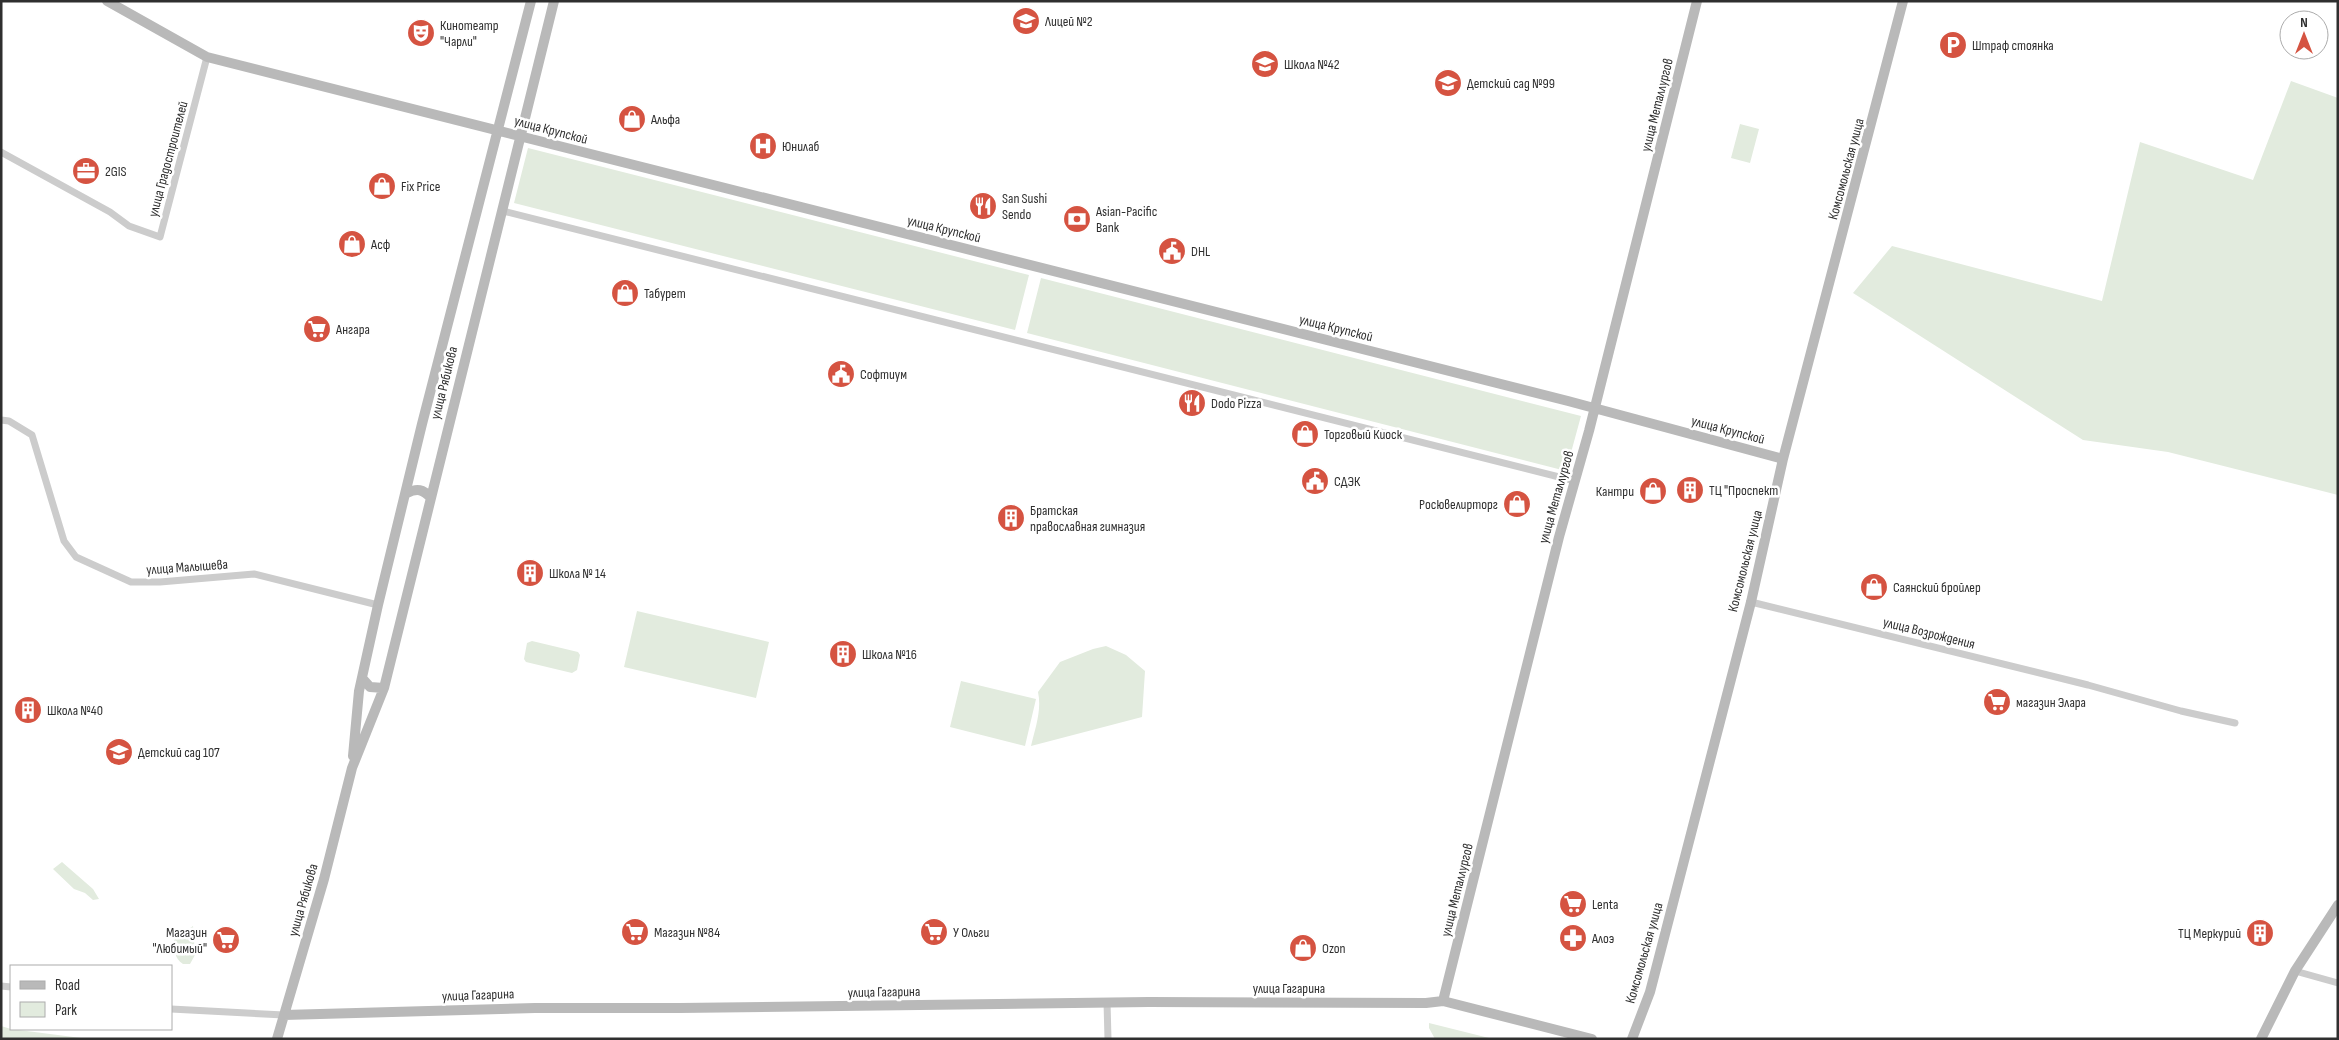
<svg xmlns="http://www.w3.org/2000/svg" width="2339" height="1040" viewBox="0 0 2339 1040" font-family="'Sofia Sans Condensed',sans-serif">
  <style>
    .green { fill: #e2ebde }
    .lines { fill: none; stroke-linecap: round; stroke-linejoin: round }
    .street { stroke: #ccc; stroke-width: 7 }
    .secondary { stroke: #b9b9b9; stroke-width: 10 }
    .labels { text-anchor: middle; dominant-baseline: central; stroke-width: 5; stroke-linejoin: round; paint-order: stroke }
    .poi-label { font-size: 14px; fill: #2f2f2f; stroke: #fff; text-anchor: start }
    .street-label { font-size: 14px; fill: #2f2f2f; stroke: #fff }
  </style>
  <rect width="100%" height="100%" fill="#fff"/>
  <!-- green -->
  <path class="green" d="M 2291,81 L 2338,98 L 2338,495 L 2168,452 L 2083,440 L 1853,293 L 1892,246 L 2102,301 L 2140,142 L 2253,180 Z
    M 1740,124 L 1759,129 L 1750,163 L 1731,158 Z
    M 528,148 L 1029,275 L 1015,330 L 514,203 Z
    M 1041,278 L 1581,416 L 1566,471 L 1027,333 Z
    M 637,611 L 769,642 L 756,698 L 624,667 Z
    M 532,641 L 578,652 L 580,655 L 577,670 L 572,673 L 526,662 L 524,659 L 527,643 Z
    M 1106,646 L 1126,655 L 1145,671 L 1142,717 L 1031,746 C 1035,729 1042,710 1038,692 L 1060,662 L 1093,649 Z
    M 961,681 L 1036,699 L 1025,746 L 950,727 Z
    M 62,862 L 93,889 L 99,899 L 93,900 L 85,893 L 74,889 L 53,869 Z
    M 193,926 L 195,955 L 190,964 L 183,964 C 174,958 175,951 174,940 Z
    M 1429,1023 L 1493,1039 L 1435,1039 L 1429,1028 Z
    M 1,1026 L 11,1029 L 89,1039 L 1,1039 Z"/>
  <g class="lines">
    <!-- street -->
    <path class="street" d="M 1,152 L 110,212 L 129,226 L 160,237 L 207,57
      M 503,211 L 1575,481
      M 1,420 L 9,421 L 32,435 L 64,541 L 76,557 L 131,582 L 160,582 L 254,574 L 378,605
      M 1751,602 L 2088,685 L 2181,711 L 2235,723
      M 2295,971 L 2338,983
      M 1,986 L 11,987
      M 1107,1002 L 1108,1039
      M 171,1009 L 284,1015"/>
    <!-- secondary -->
    <path class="secondary" d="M 107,1 L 207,57 L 1568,401 L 1783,459
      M 407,493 C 417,488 423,489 431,498
      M 362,678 L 370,687 L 384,688
      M 353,756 L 359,691 L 378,605 L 422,424 L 531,1
      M 1443,1001 L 1559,537 L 1589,431 L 1697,1
      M 284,1015 L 535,1008 L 679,1008 L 1149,1002 L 1426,1003 L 1443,1001 L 1592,1039
      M 277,1039 L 324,879 L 352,768 L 384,688 L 554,1
      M 1632,1039 L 1650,992 L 1751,602 L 1783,459 L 1903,1
      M 2261,1039 L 2295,971 L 2338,905"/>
  </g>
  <!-- icons -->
  <defs>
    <g id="school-disc" transform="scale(1.4375)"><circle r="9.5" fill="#d55341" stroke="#fff"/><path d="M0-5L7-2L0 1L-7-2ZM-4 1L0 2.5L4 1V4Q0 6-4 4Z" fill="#fff"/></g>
    <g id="theatre-disc" transform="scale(1.4375)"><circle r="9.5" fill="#d55341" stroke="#fff"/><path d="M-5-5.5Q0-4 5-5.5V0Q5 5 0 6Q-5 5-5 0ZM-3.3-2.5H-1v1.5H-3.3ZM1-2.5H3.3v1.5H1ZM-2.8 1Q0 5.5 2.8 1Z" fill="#fff"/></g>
    <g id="parking-disc" transform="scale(1.4375)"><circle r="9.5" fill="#d55341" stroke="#fff"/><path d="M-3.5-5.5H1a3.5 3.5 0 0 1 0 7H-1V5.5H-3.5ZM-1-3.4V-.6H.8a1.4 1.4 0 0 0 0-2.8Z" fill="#fff"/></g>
    <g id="shop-disc" transform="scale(1.4375)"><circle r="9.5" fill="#d55341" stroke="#fff"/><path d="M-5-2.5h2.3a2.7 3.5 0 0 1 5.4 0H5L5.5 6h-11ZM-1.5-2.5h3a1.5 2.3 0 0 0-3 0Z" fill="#fff"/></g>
    <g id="hospital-disc" transform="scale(1.4375)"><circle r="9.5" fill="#d55341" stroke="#fff"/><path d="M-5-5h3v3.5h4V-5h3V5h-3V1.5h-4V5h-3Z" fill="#fff"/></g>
    <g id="office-disc" transform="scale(1.4375)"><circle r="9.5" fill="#d55341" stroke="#fff"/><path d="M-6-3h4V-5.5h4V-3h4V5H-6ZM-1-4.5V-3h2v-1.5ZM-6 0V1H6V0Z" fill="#fff"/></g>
    <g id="restaurant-disc" transform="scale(1.4375)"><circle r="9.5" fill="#d55341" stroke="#fff"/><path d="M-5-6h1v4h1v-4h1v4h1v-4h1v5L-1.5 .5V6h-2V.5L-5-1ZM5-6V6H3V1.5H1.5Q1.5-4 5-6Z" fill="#fff"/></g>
    <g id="bank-disc" transform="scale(1.4375)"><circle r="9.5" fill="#d55341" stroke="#fff"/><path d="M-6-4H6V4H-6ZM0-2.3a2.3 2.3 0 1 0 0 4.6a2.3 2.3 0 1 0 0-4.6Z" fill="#fff"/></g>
    <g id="civic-disc" transform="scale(1.4375)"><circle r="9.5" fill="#d55341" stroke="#fff"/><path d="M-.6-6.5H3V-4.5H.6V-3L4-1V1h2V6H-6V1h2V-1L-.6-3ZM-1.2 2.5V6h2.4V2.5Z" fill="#fff"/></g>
    <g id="supermarket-disc" transform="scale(1.4375)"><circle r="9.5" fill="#d55341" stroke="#fff"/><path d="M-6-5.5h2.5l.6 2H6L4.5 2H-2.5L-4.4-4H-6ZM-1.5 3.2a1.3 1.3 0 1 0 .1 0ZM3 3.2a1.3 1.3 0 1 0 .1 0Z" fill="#fff"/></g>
    <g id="building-disc" transform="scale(1.4375)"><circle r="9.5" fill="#d55341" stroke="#fff"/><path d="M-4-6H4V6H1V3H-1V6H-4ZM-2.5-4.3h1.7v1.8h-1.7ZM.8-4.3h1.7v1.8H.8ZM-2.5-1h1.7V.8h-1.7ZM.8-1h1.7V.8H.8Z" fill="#fff"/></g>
    <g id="pharmacy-disc" transform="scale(1.4375)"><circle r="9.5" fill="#d55341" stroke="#fff"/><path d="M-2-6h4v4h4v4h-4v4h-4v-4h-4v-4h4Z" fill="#fff"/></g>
  </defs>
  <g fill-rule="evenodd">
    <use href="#school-disc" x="1026" y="21"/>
    <use href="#theatre-disc" x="421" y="33"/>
    <use href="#parking-disc" x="1953" y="45"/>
    <use href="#school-disc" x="1265" y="64"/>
    <use href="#school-disc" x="1448" y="83"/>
    <use href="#shop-disc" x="632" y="119"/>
    <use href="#hospital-disc" x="763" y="146"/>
    <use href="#office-disc" x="86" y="171"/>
    <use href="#shop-disc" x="382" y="186"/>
    <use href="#restaurant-disc" x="983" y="206"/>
    <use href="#bank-disc" x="1077" y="219"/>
    <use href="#shop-disc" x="352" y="244"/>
    <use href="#civic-disc" x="1172" y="251"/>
    <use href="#shop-disc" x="625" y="293"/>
    <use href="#supermarket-disc" x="317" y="329"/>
    <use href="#civic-disc" x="841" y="374"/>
    <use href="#restaurant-disc" x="1192" y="403"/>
    <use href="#shop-disc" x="1305" y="434"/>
    <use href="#civic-disc" x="1315" y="481"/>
    <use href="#building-disc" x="1690" y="490"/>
    <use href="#shop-disc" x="1653" y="491"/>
    <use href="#shop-disc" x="1517" y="504"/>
    <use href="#building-disc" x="1011" y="518"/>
    <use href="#building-disc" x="530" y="573"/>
    <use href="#shop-disc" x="1874" y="587"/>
    <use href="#building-disc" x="843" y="654"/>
    <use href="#supermarket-disc" x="1997" y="702"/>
    <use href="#building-disc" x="28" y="710"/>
    <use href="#school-disc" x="119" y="752"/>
    <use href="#supermarket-disc" x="1573" y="904"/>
    <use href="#supermarket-disc" x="635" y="932"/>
    <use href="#supermarket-disc" x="934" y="932"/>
    <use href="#building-disc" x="2260" y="933"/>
    <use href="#pharmacy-disc" x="1573" y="938"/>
    <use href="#supermarket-disc" x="226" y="940"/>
    <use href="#shop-disc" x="1303" y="948"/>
  </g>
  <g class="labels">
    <!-- poi labels -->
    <g class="poi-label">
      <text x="1045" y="21">Лицей №2</text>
      <text x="440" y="25">Кинотеатр<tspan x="440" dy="16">"Чарли"</tspan></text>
      <text x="1972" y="45">Штраф стоянка</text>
      <text x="1284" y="64">Школа №42</text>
      <text x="1467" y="83">Детский сад №99</text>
      <text x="651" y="119">Альфа</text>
      <text x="782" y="146">Юнилаб</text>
      <text x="105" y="171">2GIS</text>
      <text x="401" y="186">Fix Price</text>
      <text x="1002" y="198">San Sushi<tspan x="1002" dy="16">Sendo</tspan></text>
      <text x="1096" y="211">Asian-Pacific<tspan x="1096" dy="16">Bank</tspan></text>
      <text x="371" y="244">Асф</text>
      <text x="1191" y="251">DHL</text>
      <text x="644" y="293">Табурет</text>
      <text x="336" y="329">Ангара</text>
      <text x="860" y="374">Софтиум</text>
      <text x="1211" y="403">Dodo Pizza</text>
      <text x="1324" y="434">Торговый Киоск</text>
      <text x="1334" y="481">СДЭК</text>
      <text x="1709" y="490">ТЦ "Проспект</text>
      <text x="1634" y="491" text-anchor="end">Кантри</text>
      <text x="1498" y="504" text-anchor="end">Росювелирторг</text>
      <text x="1030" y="510">Братская<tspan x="1030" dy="16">православная гимназия</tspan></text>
      <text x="549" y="573">Школа № 14</text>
      <text x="1893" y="587">Саянский бройлер</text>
      <text x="862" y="654">Школа №16</text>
      <text x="2016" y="702">магазин Элара</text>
      <text x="47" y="710">Школа №40</text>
      <text x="138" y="752">Детский сад 107</text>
      <text x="1592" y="904">Lenta</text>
      <text x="207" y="932" text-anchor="end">Магазин<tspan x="207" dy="16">"Любимый"</tspan></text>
      <text x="654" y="932">Магазин №84</text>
      <text x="953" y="932">У Ольги</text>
      <text x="2241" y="933" text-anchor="end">ТЦ Меркурий</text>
      <text x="1592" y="938">Алоэ</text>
      <text x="1322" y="948">Ozon</text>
    </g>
    <!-- street labels -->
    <g class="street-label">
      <text transform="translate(1657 105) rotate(-76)">улица Металлургов</text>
      <text transform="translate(551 130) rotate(15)">улица Крупской</text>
      <text transform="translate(168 159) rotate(-75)">улица Градостроителей</text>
      <text transform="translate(1846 169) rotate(-75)">Комсомольская улица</text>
      <text transform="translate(944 229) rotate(14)">улица Крупской</text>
      <text transform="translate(1336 328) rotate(14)">улица Крупской</text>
      <text transform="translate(444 383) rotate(-76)">улица Рябикова</text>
      <text transform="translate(1728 430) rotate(15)">улица Крупской</text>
      <text transform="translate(1556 497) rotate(-74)">улица Металлургов</text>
      <text transform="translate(1745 561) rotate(-76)">Комсомольская улица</text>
      <text transform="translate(187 567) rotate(-4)">улица Малышева</text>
      <text transform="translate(1929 633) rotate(14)">улица Возрождения</text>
      <text transform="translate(1457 890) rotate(-76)">улица Металлургов</text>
      <text transform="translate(303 900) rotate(-74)">улица Рябикова</text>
      <text transform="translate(1644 953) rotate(-74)">Комсомольская улица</text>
      <text x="1289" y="988">улица Гагарина</text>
      <text transform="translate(884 992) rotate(-1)">улица Гагарина</text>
      <text transform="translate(478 995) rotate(-2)">улица Гагарина</text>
    </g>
  </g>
  <!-- border -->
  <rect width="2339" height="1040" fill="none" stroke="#2f2f2f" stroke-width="5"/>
  <!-- legend -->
  <rect x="10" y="965" width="162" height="65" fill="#ffffff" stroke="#acacac"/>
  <rect x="20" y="981" width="25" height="8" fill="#b9b9b9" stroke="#acacac"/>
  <text x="55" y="990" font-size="15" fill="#2f2f2f">Road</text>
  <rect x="20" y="1002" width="25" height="15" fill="#e2ebde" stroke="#acacac"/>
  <text x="55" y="1015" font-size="15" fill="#2f2f2f">Park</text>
  <!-- north arrow -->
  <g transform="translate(2304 35)"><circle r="24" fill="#ffffff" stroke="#acacac"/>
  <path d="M0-4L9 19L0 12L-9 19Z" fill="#d55341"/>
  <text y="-8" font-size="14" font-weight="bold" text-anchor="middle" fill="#2f2f2f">N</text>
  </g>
</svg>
